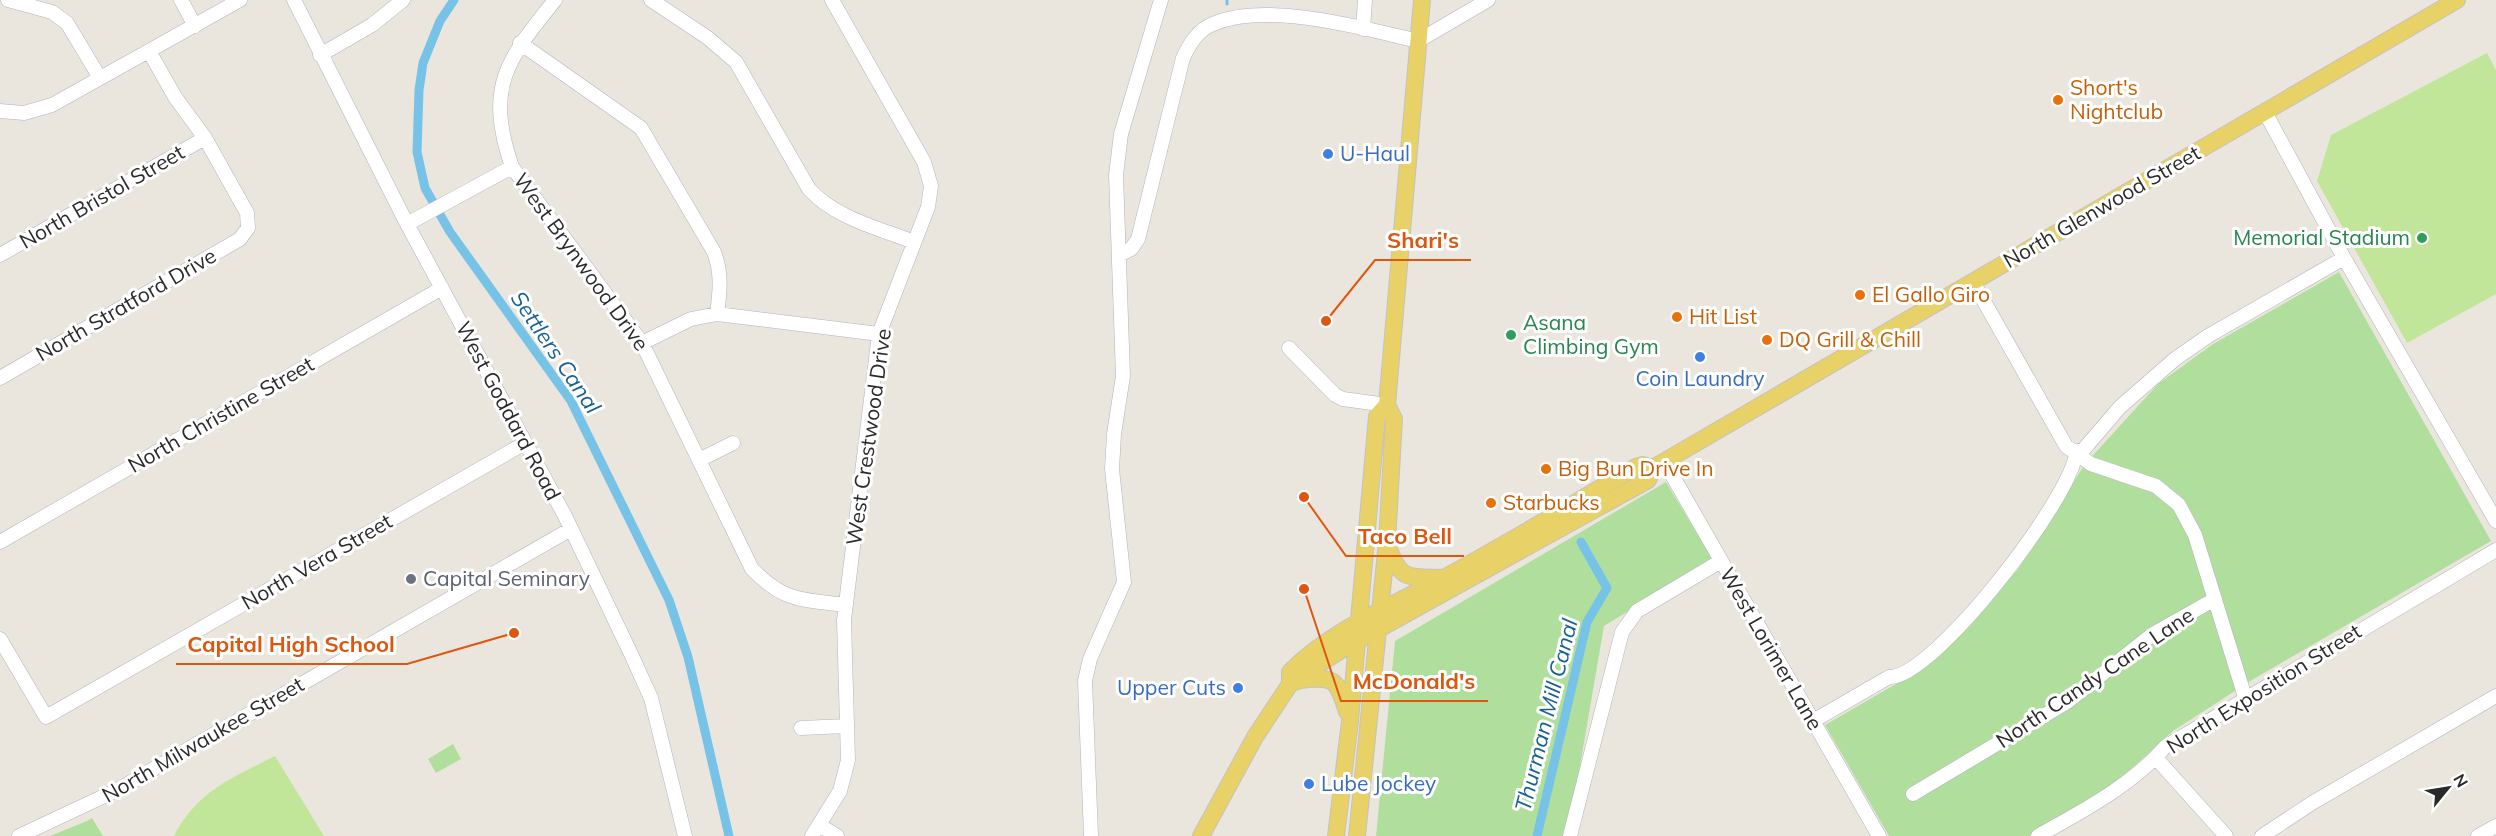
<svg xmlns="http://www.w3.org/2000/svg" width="2496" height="836" viewBox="0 0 2496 836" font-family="Mulish,sans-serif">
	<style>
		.green { fill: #b0df9d }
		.pitch { fill: #c1e599 }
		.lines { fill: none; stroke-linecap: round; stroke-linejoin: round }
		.stream { stroke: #76c3e7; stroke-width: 3 }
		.canal { stroke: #76c3e7; stroke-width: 9 }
		.minor-casing { stroke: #b1b3bd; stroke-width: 15 }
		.major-casing { stroke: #c3c3c3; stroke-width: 18 }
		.minor { stroke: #fff; stroke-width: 14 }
		.major { stroke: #e8d166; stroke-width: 16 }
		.food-dot { fill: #e8710a; stroke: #fff; stroke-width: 2 }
		.shop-dot { fill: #3f7fe0; stroke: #fff; stroke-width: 2 }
		.leisure-dot { fill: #2e9e5b; stroke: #fff; stroke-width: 2 }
		.worship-dot { fill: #6b7280; stroke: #fff; stroke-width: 2 }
		.labels { text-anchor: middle; stroke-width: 6; stroke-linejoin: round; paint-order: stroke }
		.food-label { font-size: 21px; fill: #c56008; stroke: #fff; text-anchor: start }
		.shop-label { font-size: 21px; fill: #366cbe; stroke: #fff; text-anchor: start }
		.street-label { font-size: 21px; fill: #2a2a2a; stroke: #fff }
		.leisure-label { font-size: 21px; fill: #27864d; stroke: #fff; text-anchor: end }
		.worship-label { font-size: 21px; fill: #5b616d; stroke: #fff; text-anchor: start }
		.water-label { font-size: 22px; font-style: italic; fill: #156193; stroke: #fff }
		.leader { fill: none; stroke: #de570e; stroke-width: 2 }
		.callout-dot { fill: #de570e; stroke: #fff; stroke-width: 2 }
		.callout-label { font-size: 22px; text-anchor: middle; font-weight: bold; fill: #de570e; stroke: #fff; stroke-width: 6; stroke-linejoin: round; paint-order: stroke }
	</style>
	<rect width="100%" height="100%" fill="#ebe6dd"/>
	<path class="green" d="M2339,272L2491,541L2252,680L2173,731L2072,822L2048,836H1889L1825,725L1913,674L1959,636L2018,569L2085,464L2158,384L2213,344Z
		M1666,482L1713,560L1604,626L1568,836H1376L1395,641Z
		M453,744L461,759L436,773L428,759Z
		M92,818L103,836H50L87,821Z"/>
	<path class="pitch" d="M2487,53L2496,70V294L2407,343L2317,181L2331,135Z
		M275,756L324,836H174C197,791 232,778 275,756Z"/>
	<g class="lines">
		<path class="stream" d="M1227,4V0"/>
		<path class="canal" d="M454,0L440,21L423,63L419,90L417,152L425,188L450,232L571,401L669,600L688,657L729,836
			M1537,836L1587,622L1607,588L1581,542"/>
		<defs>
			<path id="minor" d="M8,0L52,12L67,23L100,78
				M181,0L195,26
				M294,0L407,224L565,516L631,654L651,698L685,836
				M555,0C506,61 485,87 512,167L642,343L752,569C786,603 801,599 846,605
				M651,0L708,38L736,62L809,189C835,218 878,228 914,242
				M1363,29L1365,0
				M520,43L641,128L714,252C722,273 720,291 717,314
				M320,55L372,25L403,0
				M0,111L24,113L52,105L240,0
				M2265,112L2344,258L2496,521
				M407,224L512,167
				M1121,254L1131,249L1138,239L1183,58C1190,43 1198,30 1213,24C1267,1 1363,28 1418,41L1488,0
				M0,255L205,138
				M1973,282L2066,446L2091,464L2156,486L2179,505L2195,535L2245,697
				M642,343L691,319L717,314L879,334
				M1289,348L1335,395L1343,399L1387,405
				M0,378L240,239L248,228L247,213L205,138L175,97L149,51
				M699,460L733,443
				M1664,461L1879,836
				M0,542L442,288
				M0,639L46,717L525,443
				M1813,721L1889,677C1933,679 2074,495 2076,452L2084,449L2120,407L2175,359L2208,336L2344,258
				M801,728L847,726
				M2156,758L2226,836
				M1913,794L2067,702L2153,634L2215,599
				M819,825L837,836
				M19,836L117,790L571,529
				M812,836L840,791L848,760L844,620L879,334L928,207L931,186L924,162L832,0
				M1091,836L1085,681L1090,659L1124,582L1112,469L1114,434L1123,376L1116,175L1121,134L1161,0
				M1570,836L1622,632L1637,611L1721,561
				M2038,836C2082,811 2131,786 2165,747L2496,550
				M2262,836L2312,803L2496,696
				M2478,836L2496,826"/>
			<path id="major" d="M1388,546C1400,582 1409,577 1443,578
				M1300,680C1335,676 1337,679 1347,712
				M1290,684V672C1331,630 1390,607 1442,579C1507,544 1571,505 1636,467L1643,465L1653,468
				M1201,836L1255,737L1290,684L1300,680L1314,667L1346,647L1648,480L1653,468L2457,0
				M1336,836L1350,721L1377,416L1387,405
				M1357,836L1387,542L1394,419L1387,405L1422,0"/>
		</defs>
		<use href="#minor" class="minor-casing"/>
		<use href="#major" class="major-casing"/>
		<use href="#minor" class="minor"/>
		<use href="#major" class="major"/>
	</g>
	<g class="food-dot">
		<circle cx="2058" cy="100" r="6"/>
		<circle cx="1860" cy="295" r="6"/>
		<circle cx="1677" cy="317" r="6"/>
		<circle cx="1767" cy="340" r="6"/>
		<circle cx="1546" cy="469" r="6"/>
		<circle cx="1491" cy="503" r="6"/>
	</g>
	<g class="shop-dot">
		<circle cx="1328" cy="154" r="6"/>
		<circle cx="1700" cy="357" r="6"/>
		<circle cx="1238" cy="688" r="6"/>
		<circle cx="1309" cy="784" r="6"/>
	</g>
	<g class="leisure-dot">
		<circle cx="2422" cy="238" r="6"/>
		<circle cx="1511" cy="335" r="6"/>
	</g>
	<circle class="worship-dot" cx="411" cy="579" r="6"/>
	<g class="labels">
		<g class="food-label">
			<text x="2070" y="95">Short's<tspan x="2070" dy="24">Nightclub</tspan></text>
			<text x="1872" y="302">El Gallo Giro</text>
			<text x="1689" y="324">Hit List</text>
			<text x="1779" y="347">DQ Grill &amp; Chill</text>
			<text x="1558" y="476">Big Bun Drive In</text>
			<text x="1503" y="510">Starbucks</text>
		</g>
		<g class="shop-label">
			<text x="1340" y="161">U-Haul</text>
			<text x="1700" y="386" text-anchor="middle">Coin Laundry</text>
			<text x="1226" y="695" text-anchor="end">Upper Cuts</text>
			<text x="1321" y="791">Lube Jockey</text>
		</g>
		<g class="street-label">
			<text transform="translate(102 197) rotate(-30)" y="7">North Bristol Street</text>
			<text transform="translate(2102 207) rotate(-30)" y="7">North Glenwood Street</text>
			<text transform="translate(581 262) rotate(54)" y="7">West Brynwood Drive</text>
			<text transform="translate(126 305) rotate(-30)" y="7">North Stratford Drive</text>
			<text transform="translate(508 411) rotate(62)" y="7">West Goddard Road</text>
			<text transform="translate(221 415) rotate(-30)" y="7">North Christine Street</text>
			<text transform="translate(869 437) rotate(-82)" y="7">West Crestwood Drive</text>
			<text transform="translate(317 562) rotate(-30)" y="7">North Vera Street</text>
			<text transform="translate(1771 649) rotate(60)" y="7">West Lorimer Lane</text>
			<text transform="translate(2095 678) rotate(-34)" y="7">North Candy Cane Lane</text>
			<text transform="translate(2264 689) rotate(-32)" y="7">North Exposition Street</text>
			<text transform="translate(203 740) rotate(-30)" y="7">North Milwaukee Street</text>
		</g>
		<g class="leisure-label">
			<text x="2410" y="245">Memorial Stadium</text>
			<text x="1523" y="330" text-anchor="start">Asana<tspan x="1523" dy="24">Climbing Gym</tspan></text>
		</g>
		<g class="worship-label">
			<text x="423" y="586">Capital Seminary</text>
		</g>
		<g class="water-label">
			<text transform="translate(556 352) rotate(56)" y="8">Settlers Canal</text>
			<text transform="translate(1546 715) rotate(-76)" y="8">Thurman Mill Canal</text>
		</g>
	</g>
	<path class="leader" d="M1326 321L1375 260H1471M1304 497L1346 556H1464M514 633L407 664H176M1304 589L1341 701H1488"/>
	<g class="callout-dot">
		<circle cx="1326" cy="321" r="6"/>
		<circle cx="1304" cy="497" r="6"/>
		<circle cx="514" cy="633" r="6"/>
		<circle cx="1304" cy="589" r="6"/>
	</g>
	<g class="callout-label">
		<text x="1423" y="248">Shari's</text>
		<text x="1405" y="544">Taco Bell</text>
		<text x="291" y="652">Capital High School</text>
		<text x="1414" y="689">McDonald's</text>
	</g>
	<g transform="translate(2448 788) rotate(60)" stroke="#ffffff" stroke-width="4.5" paint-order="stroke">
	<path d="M0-4.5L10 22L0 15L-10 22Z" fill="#2a2a2a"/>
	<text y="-9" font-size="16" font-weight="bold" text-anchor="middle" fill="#2a2a2a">N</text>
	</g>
</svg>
